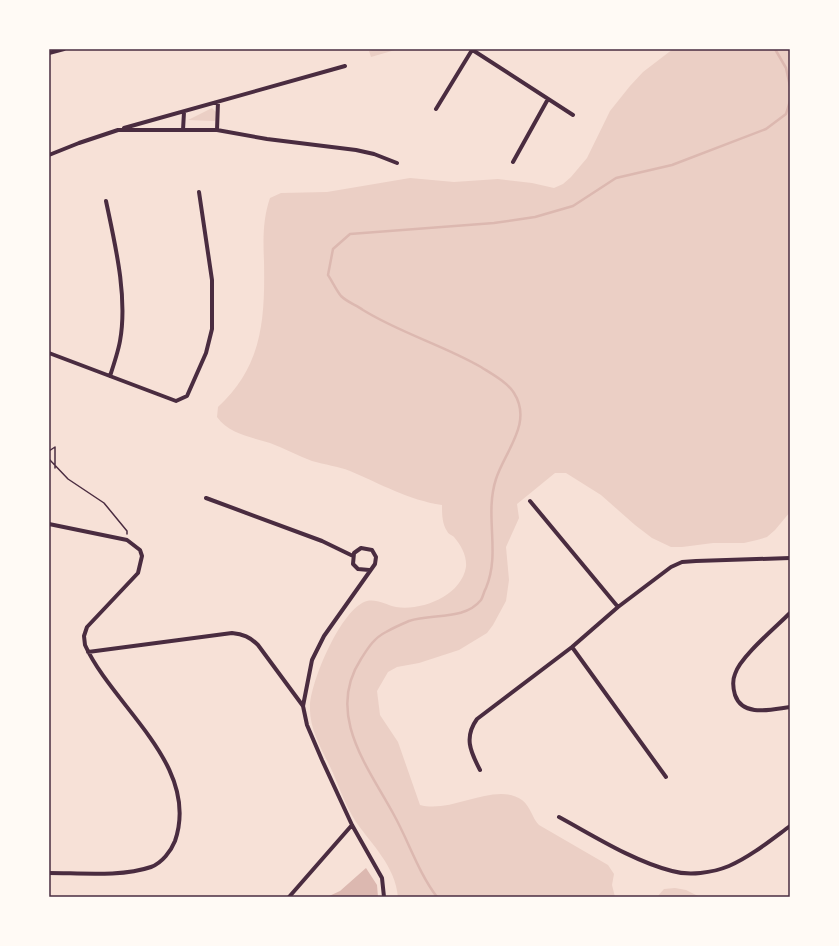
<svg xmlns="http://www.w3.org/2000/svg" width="839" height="946" viewBox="0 0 839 946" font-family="Ubuntu,sans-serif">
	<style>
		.green { fill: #ebcfc5 }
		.water { fill: #dcb8b0 }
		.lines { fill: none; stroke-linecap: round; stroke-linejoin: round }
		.stream { stroke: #dcb8b0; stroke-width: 2.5 }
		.path { stroke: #4a2c40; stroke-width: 1.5 }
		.minor { stroke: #4a2c40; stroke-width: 4 }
		.neatline { fill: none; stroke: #4a2c40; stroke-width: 1.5 }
	</style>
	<rect width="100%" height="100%" fill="#f7e1d7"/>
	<path class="green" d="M376,49H395V50L371,57L369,51Z
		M673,49H790V512L775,530L767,537L757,540L744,543H713L682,547H671L652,538L635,525L601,495L566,473H555L517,504L519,518L506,547L509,580L506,601L493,625L487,633L459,650L419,663L397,667L388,672L377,691L380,715L398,742L420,805C452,814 495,781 522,800C531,807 532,818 539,825L608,865L614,874L612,885L615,897H398C395,866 373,846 356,822C346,806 340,790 333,773C324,753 309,730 310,707C310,683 341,608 367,601C377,599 386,605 396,607C422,611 461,596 466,567C467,556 461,545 454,537C452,535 448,534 447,531C442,524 442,513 442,505C408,500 381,484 350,471C338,466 325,465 312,461C298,456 284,448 270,443C251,437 229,434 217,417L218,407C263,366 265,318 264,261C263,239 263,218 270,198L281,193L327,192L410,178L454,182L498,179L532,183L554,188L563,184L571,177L587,158L610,111L630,86L643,72Z
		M212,108L216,112V120L214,121L188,120Z
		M675,888L686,890L700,897H657L664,889Z"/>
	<path class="water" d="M366,868L377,885L378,897H327L340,891Z"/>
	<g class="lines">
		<path class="stream" d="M775,49L786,68L790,86
			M437,897C418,872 409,842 394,815C368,767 325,714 361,659C368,648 374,638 386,632C393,628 402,624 409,621C432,613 464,621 481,600C483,597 484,591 486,588C501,552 484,516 496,479C505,451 533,423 514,393C507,382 492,374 481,367C443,345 400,333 363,310C356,305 347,302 341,296C336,290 332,281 328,275L333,249L350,234L494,223L535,217L573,206L616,178L672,165L766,129L786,114L790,101"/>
		<path class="path" d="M49,451L55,447V468
			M49,459L68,479L104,503L127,531V534"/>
		<path class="minor" d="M471,49L573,115
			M49,53L64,49
			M436,109L472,50
			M124,128L345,66
			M183,130L184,112
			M217,130L218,102
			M49,155L79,143L118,130H217L267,139L356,150L374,154L397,163
			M513,162L548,99
			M106,201C115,244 128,297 120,341C118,352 114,364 110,376
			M49,353L176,401L187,396L206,353L212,329V280L199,192
			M206,498L322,541L353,556
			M530,501L618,607
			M49,524L127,540L140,550L142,556L138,573L87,627L84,636L85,645C113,707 201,765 175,841C171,851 162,863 151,867C122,877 80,873 49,873
			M369,570L358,569L353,564L354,553L361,548L372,550L376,557L375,564L324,636L312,660L303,706L307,725L322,760L352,825L382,878L384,897
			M790,613C776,627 740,657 735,674C732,681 733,688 735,695C743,718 773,709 790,707
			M572,647L666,777
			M88,652L232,633C243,634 250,637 258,645L303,706
			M480,770C470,751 464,737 477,719L572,647L618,607L671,567L682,562L696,561L790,558
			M559,817C594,836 633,861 672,871C689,876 712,873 729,866C750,857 771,840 790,826
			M289,897L352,825"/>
	</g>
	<rect width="839" height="946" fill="none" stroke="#fffaf5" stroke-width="100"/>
	<rect x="50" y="50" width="739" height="846" class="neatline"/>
</svg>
